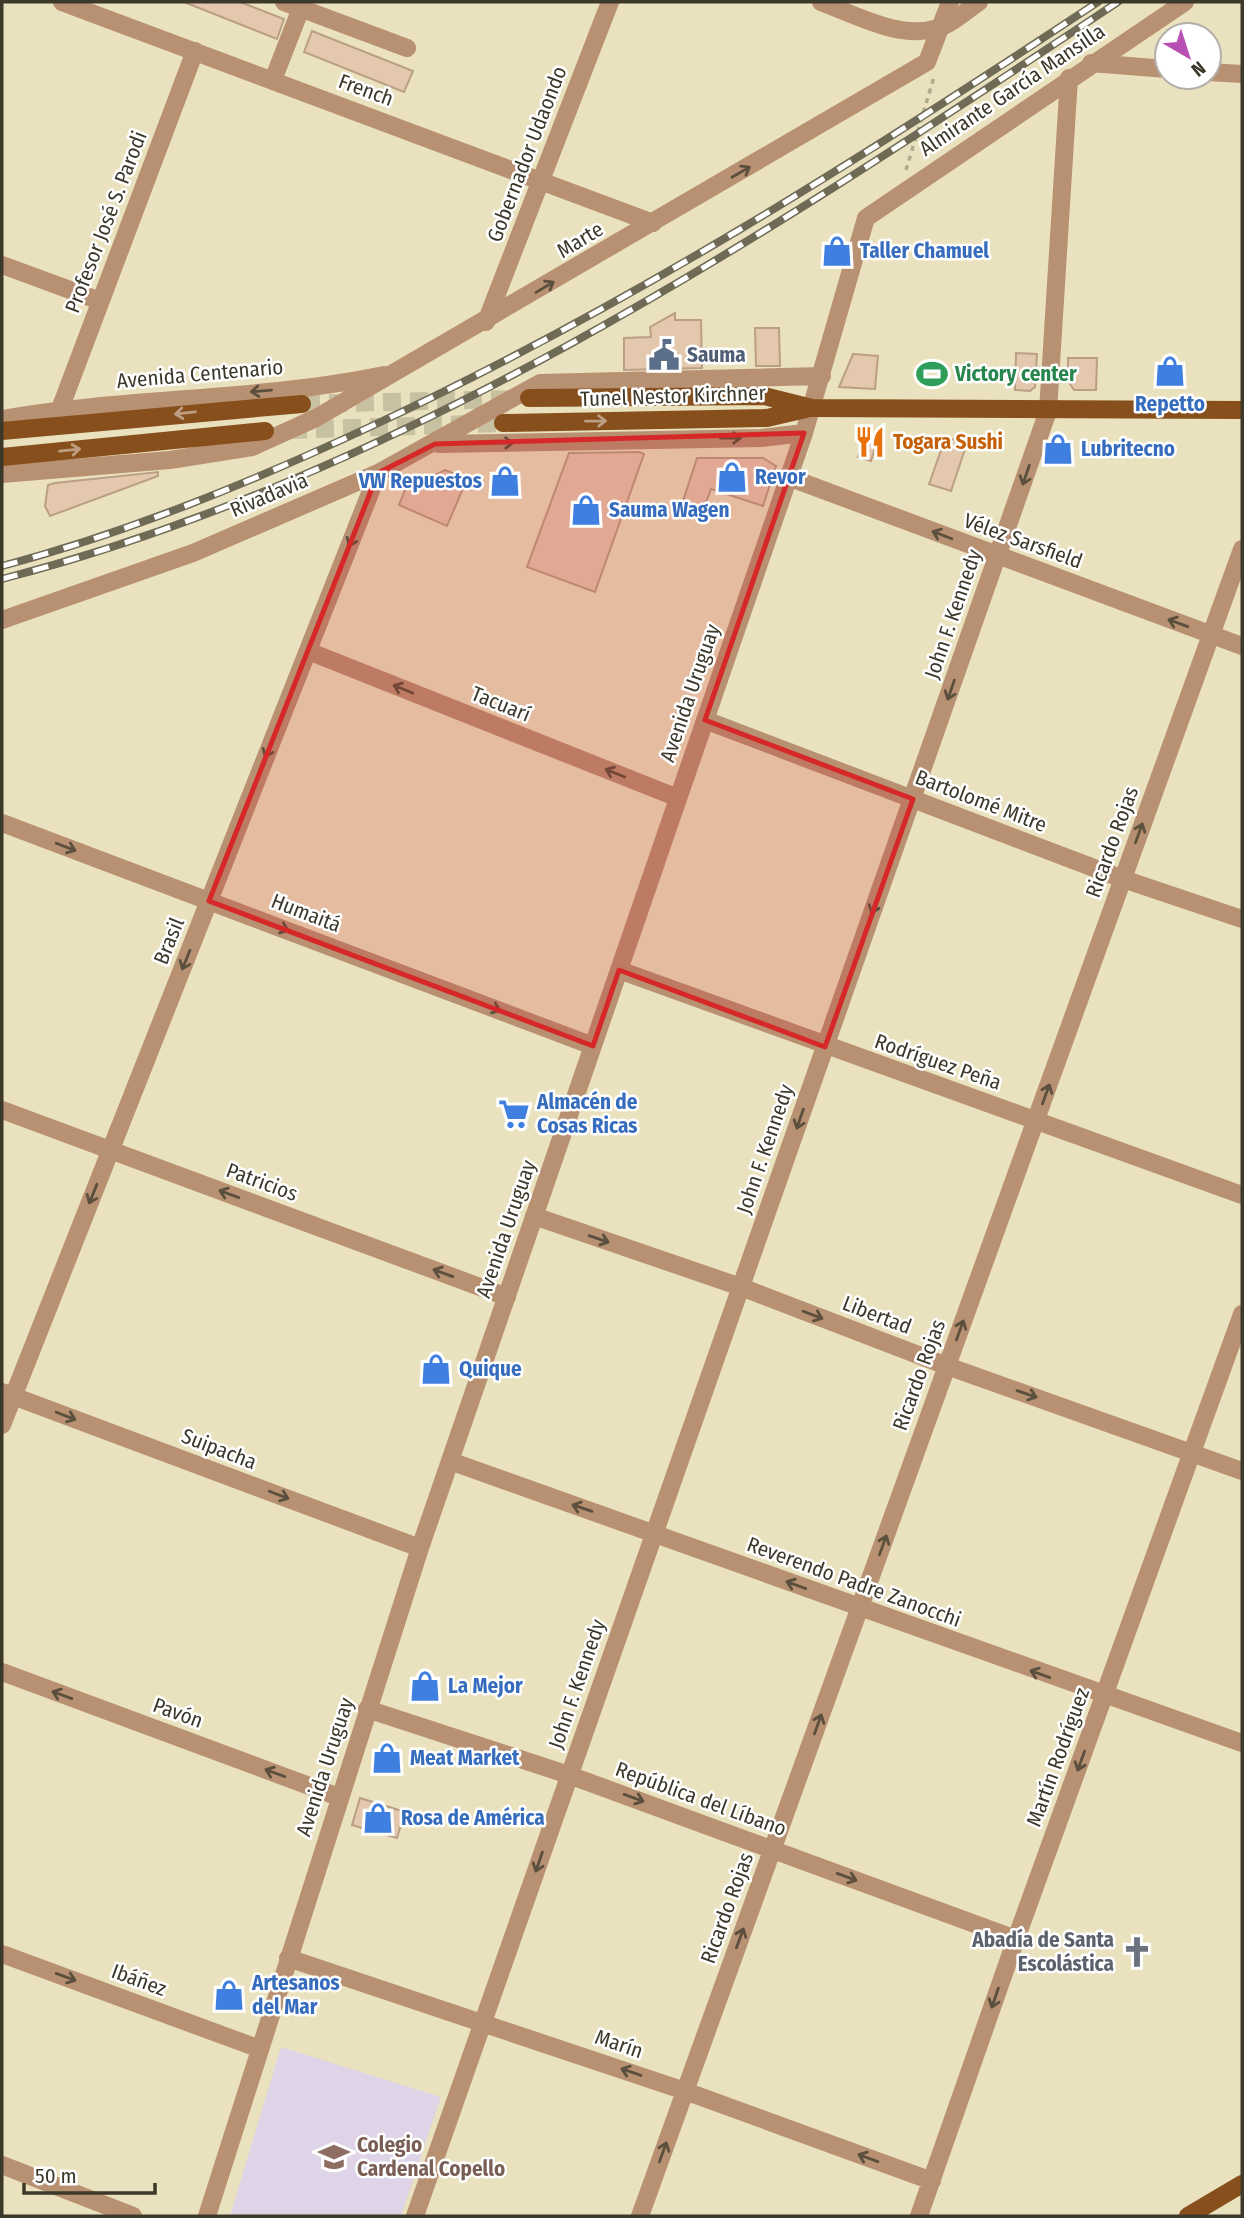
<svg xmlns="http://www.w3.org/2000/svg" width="1244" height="2218" viewBox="0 0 1244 2218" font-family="'Fira Sans Condensed',sans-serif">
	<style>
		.education { fill: #ded3e7 }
		.building { fill: #e4c8ae; stroke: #ba9f85; stroke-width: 2 }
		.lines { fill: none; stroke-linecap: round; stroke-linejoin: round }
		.major-tunnel { stroke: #c7c0a1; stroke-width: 18; stroke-dasharray: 18 9; stroke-linecap: butt }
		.path { stroke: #b0aa8e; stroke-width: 3.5; stroke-dasharray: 5 5; stroke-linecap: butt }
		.minor { stroke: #b89072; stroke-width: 18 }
		.major { stroke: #874f1c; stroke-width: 18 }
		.rail-casing { stroke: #6e6a56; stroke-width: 8 }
		.rail { stroke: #fff; stroke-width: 5; stroke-dasharray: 16; stroke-linecap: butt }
		.oneway { stroke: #5b4f3d }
		.oneway2 { stroke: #bd9e82 }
		.marked { fill: #d62828; fill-opacity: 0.2; stroke: #d62828; stroke-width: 5; stroke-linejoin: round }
		.labels { text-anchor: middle; stroke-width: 5; stroke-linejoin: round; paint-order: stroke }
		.street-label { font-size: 21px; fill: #3c392b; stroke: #fff }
		.shop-label { font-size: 21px; font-weight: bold; fill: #366cbe; stroke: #fff; text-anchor: start }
		.service-label { font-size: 21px; font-weight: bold; fill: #4e5e75; stroke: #fff; text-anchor: start }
		.leisure-label { font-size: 21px; font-weight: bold; fill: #27864d; stroke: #fff; text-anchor: start }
		.food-label { font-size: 21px; font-weight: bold; fill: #c56008; stroke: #fff; text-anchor: start }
		.worship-label { font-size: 21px; font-weight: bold; fill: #5b616d; stroke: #fff; text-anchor: end }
		.education-label { font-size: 21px; font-weight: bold; fill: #785e54; stroke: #fff; text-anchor: start }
	</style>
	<rect width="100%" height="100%" fill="#eae2bf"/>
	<path class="education" d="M281,2047L441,2097L401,2216H230Z"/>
	<path class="building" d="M184,2H240L284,19L277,39Z
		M312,31L413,71L404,92L304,52Z
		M675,313V320H701L702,368L624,370V338L651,337L650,327Z
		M755,328H779L780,366H756Z
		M1016,353L1037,354L1035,387L1030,391L1015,390Z
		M853,354L878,356L875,389L839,387Z
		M1068,358H1097L1096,390H1074L1068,381Z
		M865,436H879L871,461L858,457Z
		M945,439L968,440L951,491L929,484Z
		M639,452L644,454L595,592L527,567L569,453Z
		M697,458H763L776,466L763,506L711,489L704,508L683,501Z
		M445,470L467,479L447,526L399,505L405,490Z
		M158,472V476L50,516L45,506L48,485L55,483Z
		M360,1798L405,1812L397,1838L352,1825Z"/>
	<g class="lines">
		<path class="major-tunnel" d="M302,404L515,399
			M289,430L503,423"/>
		<path class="path" d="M906,170L934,77"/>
		<path class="minor" d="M62,2L653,223
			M284,2L407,48
			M821,2C856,15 900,40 938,28C952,24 967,10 979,2
			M1091,63L1167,69
			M1209,72L1242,74
			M273,80L301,8
			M2,265L100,301
			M486,322L610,2
			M60,409L195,51
			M2,419C128,397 259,401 384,375
			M439,444L761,438L804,433
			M2,474L170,460L252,447L316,418L927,62L950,2
			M788,477L1242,646
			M2,620L193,553L378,473L540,383L822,376
			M308,651L678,798
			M705,720L1123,879L1242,919
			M2,823L593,1046
			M619,970L1242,1195
			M2,1110L507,1297
			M534,1216L741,1287L947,1366L1242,1471
			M2,1392L420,1548
			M2,1425L378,473
			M450,1461L1242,1743
			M2,1672L339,1797
			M367,1709L569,1775L1016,1939
			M2,1954L260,2049
			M288,1958L685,2091L932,2181
			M2,2165L133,2216
			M207,2216L420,1548L804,433L866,218L1185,2
			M415,2216L1048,411L1069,78
			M640,2216L1242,549
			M919,2216L1016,1939L1242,1314"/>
		<path class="major" d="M529,398L764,396L812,408L1242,410
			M503,423L767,418L806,409
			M2,431L302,404
			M2,457L265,431
			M1188,2216L1242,2184"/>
		<defs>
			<path id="rail" d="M2,566C130,532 254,481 374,425C628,307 865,156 1098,2
				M2,579C411,473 770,232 1118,2"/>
		</defs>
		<use href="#rail" class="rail-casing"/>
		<use href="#rail" class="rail"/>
	</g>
	<defs><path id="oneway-shaft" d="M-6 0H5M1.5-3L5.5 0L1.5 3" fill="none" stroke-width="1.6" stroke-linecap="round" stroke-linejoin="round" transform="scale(1.75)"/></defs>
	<g class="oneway">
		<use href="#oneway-shaft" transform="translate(741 172) rotate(-30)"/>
		<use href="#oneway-shaft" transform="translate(545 287) rotate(-31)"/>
		<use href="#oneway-shaft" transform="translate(261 391) rotate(175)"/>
		<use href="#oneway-shaft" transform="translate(731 438) rotate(-1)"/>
		<use href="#oneway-shaft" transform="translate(503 443) rotate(-1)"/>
		<use href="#oneway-shaft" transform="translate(1026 475) rotate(109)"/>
		<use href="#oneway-shaft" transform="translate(942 535) rotate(-159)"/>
		<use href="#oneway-shaft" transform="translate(353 537) rotate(112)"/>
		<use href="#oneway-shaft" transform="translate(1178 623) rotate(-160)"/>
		<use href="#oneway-shaft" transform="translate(403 689) rotate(-158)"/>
		<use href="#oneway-shaft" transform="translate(951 690) rotate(109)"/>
		<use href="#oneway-shaft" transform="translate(269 748) rotate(112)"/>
		<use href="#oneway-shaft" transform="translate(615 773) rotate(-158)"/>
		<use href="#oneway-shaft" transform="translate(1139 833) rotate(-70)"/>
		<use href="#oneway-shaft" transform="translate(66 847) rotate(21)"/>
		<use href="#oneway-shaft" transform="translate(875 904) rotate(110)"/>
		<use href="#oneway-shaft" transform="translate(279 927) rotate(21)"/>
		<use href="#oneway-shaft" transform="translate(186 960) rotate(112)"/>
		<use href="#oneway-shaft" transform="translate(491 1007) rotate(21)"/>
		<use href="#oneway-shaft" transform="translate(1046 1094) rotate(-70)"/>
		<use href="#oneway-shaft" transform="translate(800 1119) rotate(109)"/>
		<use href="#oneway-shaft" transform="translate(93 1194) rotate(112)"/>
		<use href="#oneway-shaft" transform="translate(229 1194) rotate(-160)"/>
		<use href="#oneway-shaft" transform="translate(599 1239) rotate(19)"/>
		<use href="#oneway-shaft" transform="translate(443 1273) rotate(-160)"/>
		<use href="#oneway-shaft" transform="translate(813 1315) rotate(21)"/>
		<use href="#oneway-shaft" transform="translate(960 1330) rotate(-70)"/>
		<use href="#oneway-shaft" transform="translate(1027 1394) rotate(19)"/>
		<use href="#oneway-shaft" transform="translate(66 1416) rotate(21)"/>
		<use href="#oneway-shaft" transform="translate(279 1495) rotate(21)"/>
		<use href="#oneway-shaft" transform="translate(582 1508) rotate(-161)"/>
		<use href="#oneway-shaft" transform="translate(883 1545) rotate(-70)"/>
		<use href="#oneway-shaft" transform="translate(796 1585) rotate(-160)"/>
		<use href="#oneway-shaft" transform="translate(1040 1674) rotate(-160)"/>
		<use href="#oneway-shaft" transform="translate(62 1695) rotate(-160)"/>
		<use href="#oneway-shaft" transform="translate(818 1724) rotate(-70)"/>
		<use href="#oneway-shaft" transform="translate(1081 1761) rotate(110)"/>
		<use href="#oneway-shaft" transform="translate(275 1773) rotate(-160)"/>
		<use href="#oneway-shaft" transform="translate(634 1798) rotate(20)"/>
		<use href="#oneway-shaft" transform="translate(539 1862) rotate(109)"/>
		<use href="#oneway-shaft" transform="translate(847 1877) rotate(20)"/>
		<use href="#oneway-shaft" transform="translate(740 1938) rotate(-70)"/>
		<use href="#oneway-shaft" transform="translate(66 1977) rotate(20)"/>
		<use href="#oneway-shaft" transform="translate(995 1998) rotate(109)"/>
		<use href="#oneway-shaft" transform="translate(631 2072) rotate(-161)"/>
		<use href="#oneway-shaft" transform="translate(663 2152) rotate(-70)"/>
		<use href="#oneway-shaft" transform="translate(868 2158) rotate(-160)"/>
	</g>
	<g class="oneway2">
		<use href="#oneway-shaft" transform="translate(185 413) rotate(174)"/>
		<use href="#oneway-shaft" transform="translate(596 421) rotate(-1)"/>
		<use href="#oneway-shaft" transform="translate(70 450) rotate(-6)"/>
	</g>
	<path class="marked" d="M804,433L705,720L913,799L825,1047L619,970L593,1046L209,901L378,473L435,444Z"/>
	<defs>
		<symbol id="shop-bare" viewBox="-9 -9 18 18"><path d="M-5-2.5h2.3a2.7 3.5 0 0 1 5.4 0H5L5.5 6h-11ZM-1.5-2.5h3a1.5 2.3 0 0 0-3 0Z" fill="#3f7fe0" stroke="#fff" stroke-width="2.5" paint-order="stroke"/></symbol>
		<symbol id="civic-bare" viewBox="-9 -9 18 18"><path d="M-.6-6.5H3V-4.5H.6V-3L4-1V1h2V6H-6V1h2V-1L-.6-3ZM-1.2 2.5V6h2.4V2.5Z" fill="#5c6f8a" stroke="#fff" stroke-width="2.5" paint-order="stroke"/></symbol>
		<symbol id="stadium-bare" viewBox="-9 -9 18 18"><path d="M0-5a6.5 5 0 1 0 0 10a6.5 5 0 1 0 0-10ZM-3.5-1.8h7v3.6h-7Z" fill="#2e9e5b" stroke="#fff" stroke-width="2.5" paint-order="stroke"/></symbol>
		<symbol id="restaurant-bare" viewBox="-9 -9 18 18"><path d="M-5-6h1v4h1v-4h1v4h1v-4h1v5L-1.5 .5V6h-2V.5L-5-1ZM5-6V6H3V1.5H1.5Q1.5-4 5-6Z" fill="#e8710a" stroke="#fff" stroke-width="2.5" paint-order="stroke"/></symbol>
		<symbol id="supermarket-bare" viewBox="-9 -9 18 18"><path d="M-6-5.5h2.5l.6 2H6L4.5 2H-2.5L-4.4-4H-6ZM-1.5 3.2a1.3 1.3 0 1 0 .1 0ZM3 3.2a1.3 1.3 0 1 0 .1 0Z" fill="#3f7fe0" stroke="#fff" stroke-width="2.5" paint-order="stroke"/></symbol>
		<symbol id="church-bare" viewBox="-9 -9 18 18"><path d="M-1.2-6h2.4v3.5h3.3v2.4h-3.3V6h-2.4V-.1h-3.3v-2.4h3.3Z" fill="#6b7280" stroke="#fff" stroke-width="2.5" paint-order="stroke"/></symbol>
		<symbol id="school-bare" viewBox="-9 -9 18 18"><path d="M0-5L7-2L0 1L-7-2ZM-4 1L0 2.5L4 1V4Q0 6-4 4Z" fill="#8d6e63" stroke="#fff" stroke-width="2.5" paint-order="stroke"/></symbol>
	</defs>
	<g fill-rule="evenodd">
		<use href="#shop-bare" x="815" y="229" width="44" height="44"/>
		<use href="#civic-bare" x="642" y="333" width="44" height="44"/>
		<use href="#shop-bare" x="1148" y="349" width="44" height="44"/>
		<use href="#stadium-bare" x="910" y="352" width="44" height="44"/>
		<use href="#restaurant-bare" x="848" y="420" width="44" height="44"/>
		<use href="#shop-bare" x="1036" y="427" width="44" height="44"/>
		<use href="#shop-bare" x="710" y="455" width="44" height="44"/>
		<use href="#shop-bare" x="483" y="459" width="44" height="44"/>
		<use href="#shop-bare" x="564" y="488" width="44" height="44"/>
		<use href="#supermarket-bare" x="492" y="1092" width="44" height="44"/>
		<use href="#shop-bare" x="414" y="1347" width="44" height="44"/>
		<use href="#shop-bare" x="403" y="1664" width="44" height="44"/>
		<use href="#shop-bare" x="365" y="1736" width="44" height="44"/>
		<use href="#shop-bare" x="356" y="1796" width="44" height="44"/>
		<use href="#church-bare" x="1115" y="1930" width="44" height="44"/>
		<use href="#shop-bare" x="207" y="1973" width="44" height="44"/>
		<use href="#school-bare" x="312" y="2135" width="44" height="44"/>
	</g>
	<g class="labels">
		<g class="street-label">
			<text transform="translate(366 90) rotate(20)" y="7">French</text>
			<text transform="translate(1012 90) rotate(-34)" y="7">Almirante García Mansilla</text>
			<text transform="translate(527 154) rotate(-69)" y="7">Gobernador Udaondo</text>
			<text transform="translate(106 222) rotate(-69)" y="7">Profesor José S. Parodi</text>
			<text transform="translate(580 240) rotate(-31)" y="7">Marte</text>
			<text transform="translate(200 374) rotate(-5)" y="7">Avenida Centenario</text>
			<text transform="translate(673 396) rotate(-2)" y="7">Tunel Nestor Kirchner</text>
			<text transform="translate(269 495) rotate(-23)" y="7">Rivadavia</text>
			<text transform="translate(1023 541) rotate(20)" y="7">Vélez Sarsfield</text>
			<text transform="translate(953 614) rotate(-71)" y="7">John F. Kennedy</text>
			<text transform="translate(690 693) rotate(-71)" y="7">Avenida Uruguay</text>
			<text transform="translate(501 704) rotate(22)" y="7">Tacuarí</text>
			<text transform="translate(981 801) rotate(21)" y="7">Bartolomé Mitre</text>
			<text transform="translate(1112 842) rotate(-70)" y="7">Ricardo Rojas</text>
			<text transform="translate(306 913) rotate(21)" y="7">Humaitá</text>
			<text transform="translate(169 941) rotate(-68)" y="7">Brasil</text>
			<text transform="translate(938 1062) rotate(19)" y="7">Rodríguez Peña</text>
			<text transform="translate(765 1149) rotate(-71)" y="7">John F. Kennedy</text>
			<text transform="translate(262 1182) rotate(20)" y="7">Patricios</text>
			<text transform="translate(506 1229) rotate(-71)" y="7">Avenida Uruguay</text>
			<text transform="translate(877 1315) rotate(21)" y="7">Libertad</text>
			<text transform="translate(919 1375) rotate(-70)" y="7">Ricardo Rojas</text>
			<text transform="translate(219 1449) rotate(21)" y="7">Suipacha</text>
			<text transform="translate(854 1582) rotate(20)" y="7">Reverendo Padre Zanocchi</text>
			<text transform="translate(577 1684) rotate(-71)" y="7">John F. Kennedy</text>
			<text transform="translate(178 1713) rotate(20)" y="7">Pavón</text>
			<text transform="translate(1058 1757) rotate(-70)" y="7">Martín Rodríguez</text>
			<text transform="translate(325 1767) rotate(-72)" y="7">Avenida Uruguay</text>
			<text transform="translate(701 1799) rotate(20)" y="7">República del Líbano</text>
			<text transform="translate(727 1908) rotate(-70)" y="7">Ricardo Rojas</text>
			<text transform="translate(139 1980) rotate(20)" y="7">Ibáñez</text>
			<text transform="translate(619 2044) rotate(19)" y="7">Marín</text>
		</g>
		<g class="shop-label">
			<text x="860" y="258">Taller Chamuel</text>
			<text x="1170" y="411" text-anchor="middle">Repetto</text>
			<text x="1081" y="456">Lubritecno</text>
			<text x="755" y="484">Revor</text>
			<text x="482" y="488" text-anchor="end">VW Repuestos</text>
			<text x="609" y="517">Sauma Wagen</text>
			<text x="537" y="1109">Almacén de<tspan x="537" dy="24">Cosas Ricas</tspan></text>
			<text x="459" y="1376">Quique</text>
			<text x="448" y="1693">La Mejor</text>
			<text x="410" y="1765">Meat Market</text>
			<text x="401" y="1825">Rosa de América</text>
			<text x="252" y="1990">Artesanos<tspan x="252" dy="24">del Mar</tspan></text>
		</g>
		<g class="service-label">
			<text x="687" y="362">Sauma</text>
		</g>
		<g class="leisure-label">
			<text x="955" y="381">Victory center</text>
		</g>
		<g class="food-label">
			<text x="893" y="449">Togara Sushi</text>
		</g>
		<g class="worship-label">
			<text x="1114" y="1947">Abadía de Santa<tspan x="1114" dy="24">Escolástica</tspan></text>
		</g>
		<g class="education-label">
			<text x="357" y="2152">Colegio<tspan x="357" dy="24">Cardenal Copello</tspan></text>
		</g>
	</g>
	<rect width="1244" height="2218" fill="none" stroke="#3c392b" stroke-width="7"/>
	<g transform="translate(1188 56) rotate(141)"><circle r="33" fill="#ffffff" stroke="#b1b0aa" stroke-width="2"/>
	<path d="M0-5L12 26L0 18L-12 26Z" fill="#b84fb2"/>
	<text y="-10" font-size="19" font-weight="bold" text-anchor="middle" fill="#3c392b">N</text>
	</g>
	<path d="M24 2183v10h131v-10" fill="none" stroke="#3c392b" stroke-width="3.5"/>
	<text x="35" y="2183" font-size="21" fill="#3c392b" stroke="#ffffff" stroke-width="5" paint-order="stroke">50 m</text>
</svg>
